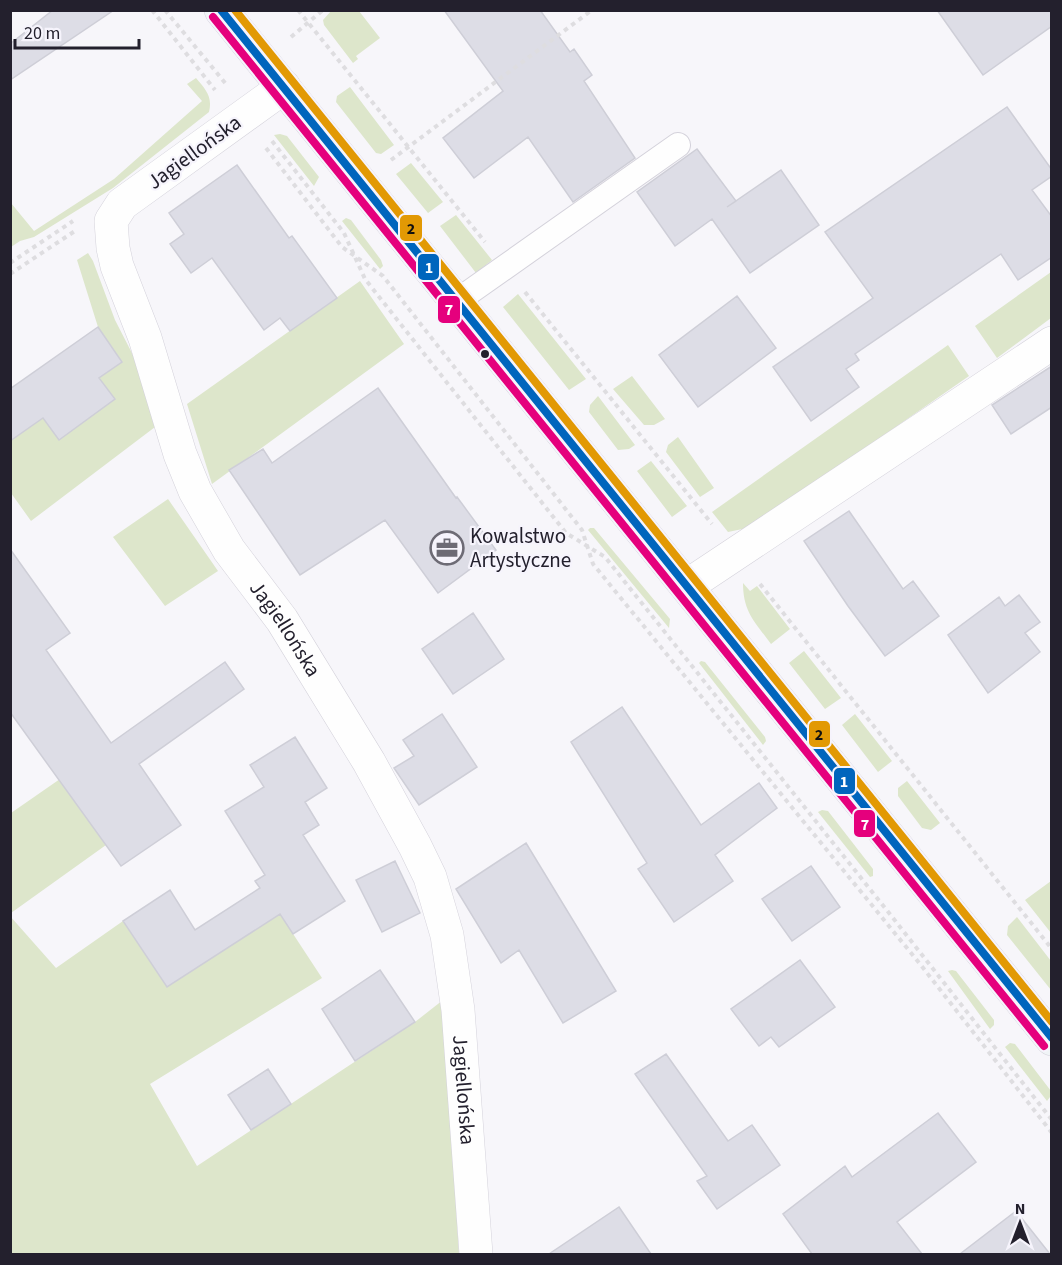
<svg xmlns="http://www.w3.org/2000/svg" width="1062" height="1265" viewBox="0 0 1062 1265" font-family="'Source Sans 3',sans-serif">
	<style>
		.green { fill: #dde6cb }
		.building { fill: #dddde6; stroke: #ceced7; stroke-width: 1.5 }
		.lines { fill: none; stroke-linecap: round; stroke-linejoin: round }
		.lane-casing { stroke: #d4d2db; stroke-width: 26 }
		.street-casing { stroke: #d4d2db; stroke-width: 34 }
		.secondary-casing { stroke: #d4d2db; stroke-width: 34 }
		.path { stroke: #dedde0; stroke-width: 4; stroke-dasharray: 4.5 4.5; stroke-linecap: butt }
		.lane { stroke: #fefefe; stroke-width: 24 }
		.street { stroke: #fefefe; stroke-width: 33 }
		.secondary { stroke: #f0f4f6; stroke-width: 33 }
		.bus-1-casing { stroke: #f6f4fc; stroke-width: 12 }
		.bus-2-casing { stroke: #f6f4fc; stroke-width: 12 }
		.bus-3-casing { stroke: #f6f4fc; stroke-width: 12 }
		.bus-1 { stroke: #0065bd; stroke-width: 8 }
		.bus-2 { stroke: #e5007d; stroke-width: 8 }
		.bus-3 { stroke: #e29904; stroke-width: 8 }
		.bus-dot { fill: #23202d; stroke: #f6f4fc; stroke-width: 2 }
		.labels { text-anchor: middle; stroke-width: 4.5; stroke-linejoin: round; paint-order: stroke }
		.street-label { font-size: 21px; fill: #23202d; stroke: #f6f4fc }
		.poi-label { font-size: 21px; fill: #23202d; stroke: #f6f4fc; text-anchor: start }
		.line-badge { stroke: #f6f4fc; stroke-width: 2 }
		.badge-label { font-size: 16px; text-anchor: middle; font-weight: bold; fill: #fff }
		.pale-badge-label { font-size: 16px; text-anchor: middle; font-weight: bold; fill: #111 }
	</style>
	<rect width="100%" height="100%" fill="#f7f6fa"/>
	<path class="green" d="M331,11H359L380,38L356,56L358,59L353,63L324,25L323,20Z
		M196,78C205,89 213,96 209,112L113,188L34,237L20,241L11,247V203L34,231L114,179L202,101L187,84Z
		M350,87L394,145L381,154L376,153L336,102L337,96Z
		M280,134L287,136L319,177L314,186L274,135Z
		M411,163L443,202L428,213L396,174Z
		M456,215L492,260L476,273L440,226Z
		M346,218L351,220L381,260L383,266L380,269L342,221Z
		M88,253L93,261L115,320L134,357L159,424L31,521L11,493L10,441L43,418L114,399L99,378L122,362L98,327L77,260Z
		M1051,272V318L997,358L975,326Z
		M360,281L404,344L212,484L187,404Z
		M518,294L586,379L569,390L503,307Z
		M948,345L969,376L752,527L728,532L712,512Z
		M632,376L665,419L654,425H644L613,389Z
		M598,396L635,445L629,449L618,450L589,412L590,405Z
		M678,437L714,488L700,497L666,452L668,445Z
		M651,461L687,506L672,517L637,471Z
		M168,499L218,571L165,606L113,537Z
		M590,528H594L670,619L669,628L588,530Z
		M743,583L750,591L757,586L790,629L771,644C755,622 743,612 743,583Z
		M804,651L841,698L825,709L789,663Z
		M701,661L705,662L765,737L766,741L763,745L699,663Z
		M855,714L892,761L878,772L842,725Z
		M60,779L106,845L11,913V813Z
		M907,781L940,823L931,830L922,828L898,796V788Z
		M822,810L828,811L873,869V876L870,877L818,812Z
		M1051,881V933L1025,900Z
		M280,914L322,978L150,1084L197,1166L415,1022L443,1000L459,1254H11L10,916L56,968L123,921L167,986Z
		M1017,917L1051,961V990L1007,935L1008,926Z
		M952,970L956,971L994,1020V1025L990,1029L948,971Z
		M1010,1043L1015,1044L1051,1091L1050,1097L1047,1101L1005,1047Z"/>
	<path class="building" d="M53,10H114L10,80V44Z
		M444,10H540L570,52L574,49L592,75L584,81L635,158L573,202L528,137L474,178L443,138L503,91Z
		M937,10H1052V26L983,75Z
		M1007,107L1052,170V176L1032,190L1052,217V257L1018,280L1001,254L855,354L859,360L846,369L859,387L811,421L773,367L873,298L825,232Z
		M697,149L736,201L727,207L781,170L819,225L750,273L712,219L675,246L637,192Z
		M237,165L289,238L292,236L337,298L290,331L280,318L264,330L212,258L191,273L170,244L184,234L169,213Z
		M737,296L776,348L698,407L659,355Z
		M98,327L122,362L99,378L115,399L59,440L43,418L10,441V389Z
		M1052,366V407L1011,434L992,405Z
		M378,388L456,498L457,497L496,550L438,593L385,520L300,575L229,470L263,449L272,463Z
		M849,511L903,589L913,581L939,616L885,656L848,606L804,541Z
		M10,549L70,633L46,650L111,743L225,662L244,689L139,764L181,825L121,866L10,712Z
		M1019,595L1040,622L1025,633L1040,652L988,693L948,635L999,597L1005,606Z
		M473,613L504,659L453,694L422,649Z
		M622,707L701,825L759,783L777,808L715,855L733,881L674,922L638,869L647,863L571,742Z
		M442,714L477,767L419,805L394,768L414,756L403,740Z
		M295,737L327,788L305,802L319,825L303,835L345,901L293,934L280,914L167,987L123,921L170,890L195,930L260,888L255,881L265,875L225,811L264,787L250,765Z
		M526,843L616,991L563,1023L519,950L501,963L456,889Z
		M395,861L420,913L382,932L356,880Z
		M811,866L840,907L792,941L762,899Z
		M800,960L835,1007L779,1047L771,1037L759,1046L731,1009Z
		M380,970L415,1022L355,1061L322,1009Z
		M666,1054L728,1141L752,1125L780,1165L717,1209L697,1181L707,1176L635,1074Z
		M268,1069L291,1104L251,1130L228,1095Z
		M938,1113L976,1162L897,1222L922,1254H812L783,1214L845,1166L852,1177Z
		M619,1207L651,1254H549Z
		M1016,1211L1050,1254H960Z"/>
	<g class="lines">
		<defs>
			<path id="lane" d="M457,301L678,145"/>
			<g id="street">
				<path id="s1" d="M284,87L122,204L111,221L113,248L117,266L145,338L180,454L195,491L229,550L282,620L369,762L415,846L430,877L447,935L458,1010L476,1254"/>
				<path d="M687,586L1052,343"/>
			</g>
			<path id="secondary" d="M221,10L1052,1039"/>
		</defs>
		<use href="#lane" class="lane-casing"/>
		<use href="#street" class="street-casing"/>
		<use href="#secondary" class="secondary-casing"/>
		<path class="path" d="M152,10L215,90
			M165,10L226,84
			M298,10L485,242
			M291,37L323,10
			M272,141L344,233L365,279L566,533L605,557L893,918L1052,1120
			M266,148L342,247L383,276L582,530L593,564L920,964L1052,1133
			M391,160L592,10
			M10,263L73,221
			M10,274L75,231
			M525,292L712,524
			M760,584L1052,949"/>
		<use href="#lane" class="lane"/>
		<use href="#street" class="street"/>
		<use href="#secondary" class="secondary"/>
		<defs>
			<path id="bus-1" d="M221,10L1052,1038"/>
			<path id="bus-2" d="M213,17L1044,1046"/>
			<path id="bus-3" d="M235,10L1052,1022"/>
		</defs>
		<use href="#bus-1" class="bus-1-casing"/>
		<use href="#bus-2" class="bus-2-casing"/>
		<use href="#bus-3" class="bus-3-casing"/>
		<use href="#bus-1" class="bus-1"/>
		<use href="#bus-2" class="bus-2"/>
		<use href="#bus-3" class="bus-3"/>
	</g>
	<defs>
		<symbol id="office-ring" viewBox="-11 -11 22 22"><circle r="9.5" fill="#f6f4fc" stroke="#6d6b75" stroke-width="1.5"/><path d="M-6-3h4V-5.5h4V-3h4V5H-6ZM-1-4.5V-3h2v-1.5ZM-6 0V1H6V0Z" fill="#6d6b75"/></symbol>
	</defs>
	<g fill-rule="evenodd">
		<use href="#office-ring" x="428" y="529" width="38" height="38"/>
	</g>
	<circle class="bus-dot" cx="485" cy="354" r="5"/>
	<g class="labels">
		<g class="street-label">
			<text transform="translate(194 152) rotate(-36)" y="7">Jagiellońska</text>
			<text dy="7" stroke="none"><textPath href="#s1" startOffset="669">Jagiellońska</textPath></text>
			<text dy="7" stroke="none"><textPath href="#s1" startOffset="1173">Jagiellońska</textPath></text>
		</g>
		<g class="poi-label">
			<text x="470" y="543">Kowalstwo<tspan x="470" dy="24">Artystyczne</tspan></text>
		</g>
	</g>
	<g class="line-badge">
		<rect x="399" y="214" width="24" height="28" rx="6" fill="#e29904"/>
		<rect x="417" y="253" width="23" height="28" rx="6" fill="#0065bd"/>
		<rect x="437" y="295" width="24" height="29" rx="6" fill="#e5007d"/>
		<rect x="808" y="720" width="23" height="28" rx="6" fill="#e29904"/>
		<rect x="833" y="767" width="23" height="28" rx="6" fill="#0065bd"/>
		<rect x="853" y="809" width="23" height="29" rx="6" fill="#e5007d"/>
	</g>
	<g class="badge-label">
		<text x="429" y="273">1</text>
		<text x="449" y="315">7</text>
		<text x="844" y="787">1</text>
		<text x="865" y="830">7</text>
	</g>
	<g class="pale-badge-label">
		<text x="411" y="234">2</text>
		<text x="819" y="740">2</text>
	</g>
	<rect width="1062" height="1265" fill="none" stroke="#23202d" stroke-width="24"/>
	<g transform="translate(1020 1223)" stroke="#f6f4fc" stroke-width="4.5" paint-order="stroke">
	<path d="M0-4.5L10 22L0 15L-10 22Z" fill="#23202d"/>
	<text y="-9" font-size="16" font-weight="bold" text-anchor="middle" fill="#23202d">N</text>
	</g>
	<path d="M15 39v9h124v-9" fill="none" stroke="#23202d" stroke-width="3"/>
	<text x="24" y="39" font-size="18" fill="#23202d" stroke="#f6f4fc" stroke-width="4.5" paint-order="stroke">20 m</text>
</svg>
